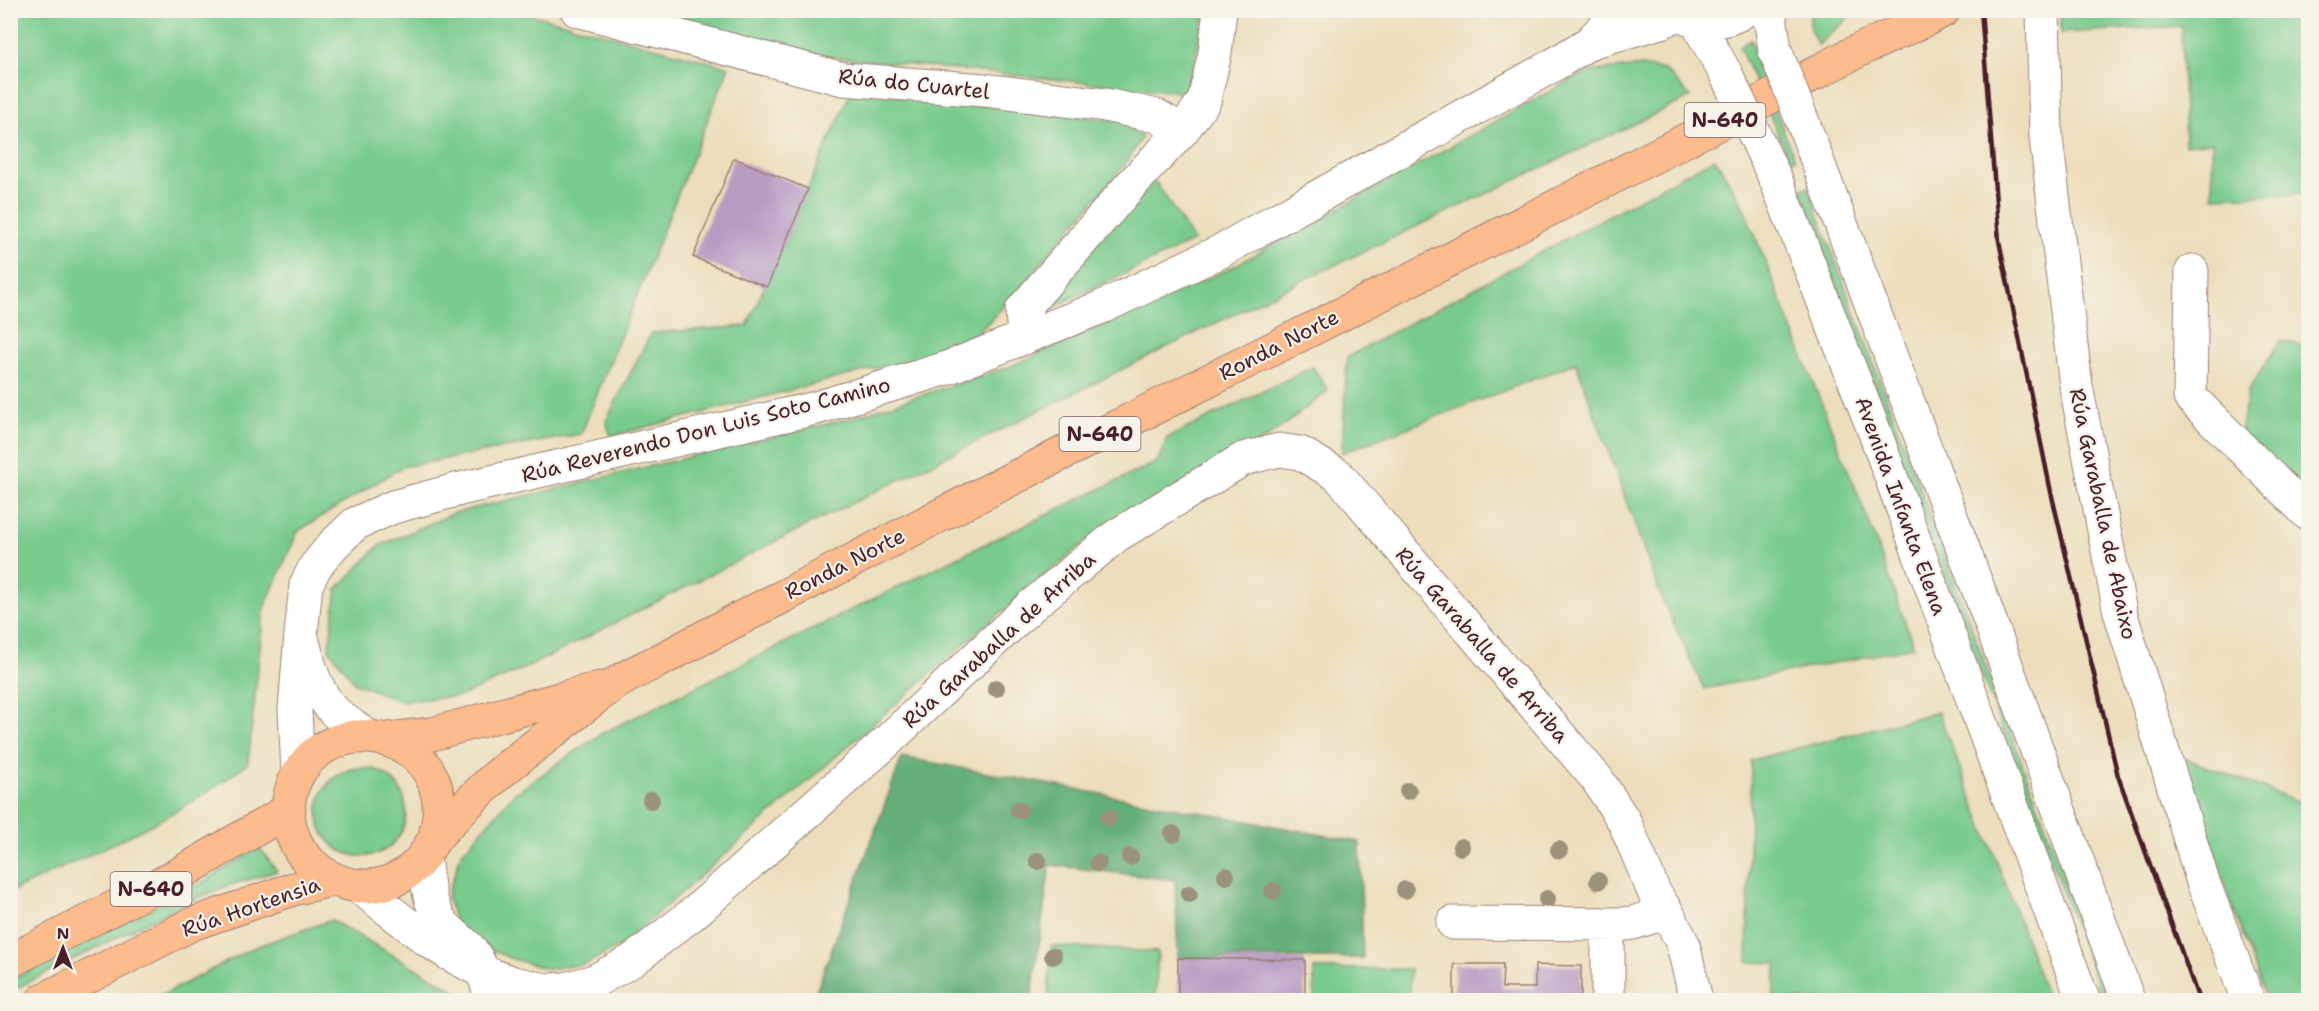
<svg xmlns="http://www.w3.org/2000/svg" width="2319" height="1011" viewBox="0 0 2319 1011" font-family="'Shantell Sans',sans-serif">
	<style>
		.green { fill: #78cb8d; stroke: #61755c; stroke-width: 1.5 }
		.forest { fill: #62af78; stroke: #566752; stroke-width: 1.5 }
		.building { fill: #b69bc3 }
		.lines { fill: none; stroke-linecap: round; stroke-linejoin: round }
		.minor-casing { stroke: #9b7e73; stroke-width: 35 }
		.highway-casing { stroke: #9b7e73; stroke-width: 35 }
		.minor { stroke: #fff; stroke-width: 33 }
		.highway { stroke: #fbbb8d; stroke-width: 33 }
		.rail { stroke: #4a1f2b; stroke-width: 4.5 }
		.minor-bridge-casing { stroke: #9b7e73; stroke-width: 35; stroke-linecap: butt }
		.minor-bridge { stroke: #fff; stroke-width: 33 }
		.tree { fill: #9b927c }
		.labels { text-anchor: middle; stroke-width: 4.5; stroke-linejoin: round; paint-order: stroke }
		.shield { fill: #f7f3e8; stroke: #7e5f64; stroke-width: 1.5 }
		.shield-label { font-size: 20px; font-weight: bold; fill: #4a1f2b }
		.street-label { font-size: 21px; fill: #4a1f2b; stroke: #f7f3e8 }
	</style>
	<rect width="100%" height="100%" fill="#f7f3e8"/>
	<filter id="ink" filterUnits="userSpaceOnUse"><feTurbulence type="fractalNoise" baseFrequency=".0167" numOctaves="2"/><feDisplacementMap in="SourceGraphic" scale="12" xChannelSelector="R" yChannelSelector="G"/><feConvolveMatrix kernelMatrix="1 2 1 2 8 2 1 2 1" color-interpolation-filters="sRGB"/></filter>
	<filter id="wash" filterUnits="userSpaceOnUse"><feTurbulence type="fractalNoise" baseFrequency=".008" numOctaves="4" result="noise"/><feDisplacementMap in="SourceGraphic" scale="24" xChannelSelector="R" yChannelSelector="G"/><feGaussianBlur stdDeviation="1.35" result="paint"/><feColorMatrix in="noise" values="0 0 0 0 0 0 0 0 0 0 0 0 0 0 0 0 0 1.4 0 .05"/><feComposite in="paint" operator="in"/></filter>
	<g filter="url(#wash)">
		<rect width="100%" height="100%" fill="#ecdebb"/>
		<path class="green" d="M11,11H507L537,16L729,67L581,434L402,467L298,531L264,608L248,763C178,819 91,853 11,892Z
			M654,11H1206L1187,93L824,56Z
			M1810,11V10L1856,11L1818,45L1810,29Z
			M2060,11H2305L2308,36V194L2213,197L2212,142L2185,145L2181,26L2061,33Z
			M1751,40L1763,80L1795,159L1790,161L1739,46Z
			M1642,66L1665,70L1691,97L1297,283L816,521L534,664L461,696L401,701L355,683L329,649L337,589L379,546L454,513L847,419L1009,367L1227,270L1576,77L1594,71Z
			M851,91L1120,121L1142,137L1127,162L1016,293L979,332L916,358L611,436L606,421L651,333L747,326Z
			M1715,158L1743,206L1868,520L1914,647L1704,689L1662,599L1576,363L1342,453L1347,357Z
			M1155,181L1194,241L1047,310L1044,299Z
			M1808,187L2110,1000H2103L1801,189Z
			M2280,341L2308,346V500L2240,432L2248,391Z
			M1313,367L1328,391L1267,438L1101,529L981,629L622,945L586,964L548,969L509,958L473,940L456,924L447,897L461,854L514,794L601,734L962,555L1157,462L1167,438Z
			M1938,712L2006,885L2048,1000H1773L1777,963L1747,962L1751,760Z
			M2176,755L2308,805V1000H2267Z
			M318 812a44 44 0 1 1 88 0a44 44 0 1 1-88 0Z
			M259,847L277,871L224,887L179,906L11,991V980L208,879Z
			M331,920L456,991L460,1000H153L255,947Z
			M1051,946L1158,952L1155,1000H1048Z
			M1314,969H1410V1000H1314Z"/>
		<path class="forest" d="M902,757L1360,842L1363,958H1178L1175,880L1050,865L1031,1000H813Z"/>
		<g id="blocks">
			<path class="building" d="M734,158L808,189L767,287L693,257Z
				M1178,958L1305,960V1000H1178Z
				M1454,964H1503L1502,988H1535V965L1581,966V1000H1454Z"/>
		</g>
	</g>
	<g filter="url(#ink)">
		<use href="#blocks" fill-opacity="0" stroke="#9b7e73" stroke-width="1.5"/>
		<g class="lines">
			<defs>
				<path id="minor" d="M577,10L843,79L984,90L1105,105L1157,116L1182,131
					M1677,10C1695,28 1727,23 1746,10
					M1769,10L1775,50
					M2043,10L2046,138L2076,386L2120,612L2203,882L2248,1000
					M1696,21L1726,74
					M1594,41L1661,22L1680,13
					M1802,120L1982,599L2128,1000
					M1759,144L1776,180L1875,433L2083,1000
					M2192,271L2190,397L2308,514
					M1024,338L1022,310L1129,187L1182,131L1204,101L1215,53L1220,10
					M301,634L306,585L315,567L333,545L355,524L393,507L460,489L816,408L947,368L1102,307L1219,252L1555,64L1589,43L1621,10
					M298,774L295,709L301,634C308,661 314,691 335,712C344,721 356,728 366,735
					M424,858C427,879 428,901 440,920C448,932 461,939 470,949C482,963 487,983 491,1000
					M358,886L426,939L449,954L483,972L513,983L546,990L566,989L595,981L633,960L695,912L880,748L1031,606L1116,536L1243,459L1279,450L1300,453L1338,475L1597,779L1624,821L1654,892L1667,912L1683,944L1696,1000
					M1453,923L1624,924L1633,923L1667,912
					M1608,1000V924"/>
				<path id="highway" d="M389,739L432,734L599,688
					M434,840C438,824 441,812 438,796C425,727 327,715 296,778C260,853 357,923 417,864C425,856 429,846 436,837C452,818 472,799 490,782C509,764 531,749 551,733C571,718 591,700 612,686C630,673 651,665 670,655C706,636 742,617 778,599C890,541 1001,483 1114,428C1342,314 1569,201 1795,84C1818,72 1841,59 1864,48C1891,35 1918,25 1944,10
					M10,961L172,878L289,810
					M43,1000L192,924L293,889L332,880"/>
			</defs>
			<use href="#minor" class="minor-casing"/>
			<use href="#highway" class="highway-casing"/>
			<use href="#minor" class="minor"/>
			<use href="#highway" class="highway"/>
			<path class="rail" d="M1981,10L1999,241L2051,492L2118,776L2199,1000"/>
			<defs>
				<path id="minor-bridge" d="M1775,50L1802,120
					M1726,74L1759,144"/>
			</defs>
			<use href="#minor-bridge" class="minor-bridge-casing"/>
			<use href="#minor-bridge" class="minor-bridge"/>
		</g>
		<g class="tree">
			<circle cx="996" cy="688" r="9"/>
			<circle cx="1408" cy="791" r="9"/>
			<circle cx="651" cy="800" r="9"/>
			<circle cx="1019" cy="810" r="9"/>
			<circle cx="1109" cy="818" r="9"/>
			<circle cx="1173" cy="834" r="9"/>
			<circle cx="1461" cy="847" r="9"/>
			<circle cx="1559" cy="850" r="9"/>
			<circle cx="1130" cy="857" r="9"/>
			<circle cx="1038" cy="861" r="9"/>
			<circle cx="1098" cy="863" r="9"/>
			<circle cx="1226" cy="876" r="9"/>
			<circle cx="1598" cy="881" r="9"/>
			<circle cx="1405" cy="890" r="9"/>
			<circle cx="1273" cy="891" r="9"/>
			<circle cx="1189" cy="894" r="9"/>
			<circle cx="1547" cy="899" r="9"/>
			<circle cx="1053" cy="956" r="9"/>
		</g>
	</g>
	<g class="labels">
		<g class="shield">
			<rect x="1684.5" y="103" width="81" height="34" rx="4.5"/>
			<rect x="1059.5" y="417" width="81" height="34" rx="4.5"/>
			<rect x="110.5" y="872" width="81" height="34" rx="4.5"/>
		</g>
		<g class="shield-label">
			<text x="1725" y="127">N-640</text>
			<text x="1100" y="441">N-640</text>
			<text x="151" y="896">N-640</text>
		</g>
		<g class="street-label">
			<text transform="translate(914 84) rotate(6)" y="7">Rúa do Cuartel</text>
			<text transform="translate(1279 345) rotate(-27)" y="7">Ronda Norte</text>
			<text transform="translate(706 430) rotate(-14)" y="7">Rúa Reverendo Don Luis Soto Camino</text>
			<text transform="translate(1901 506) rotate(70)" y="7">Avenida Infanta Elena</text>
			<text transform="translate(2103 514) rotate(78)" y="7">Rúa Garaballa de Abaixo</text>
			<text transform="translate(845 564) rotate(-27)" y="7">Ronda Norte</text>
			<text transform="translate(999 640) rotate(-42)" y="7">Rúa Garaballa de Arriba</text>
			<text transform="translate(1482 645) rotate(49)" y="7">Rúa Garaballa de Arriba</text>
			<text transform="translate(251 907) rotate(-19)" y="7">Rúa Hortensia</text>
		</g>
	</g>
	<rect width="2319" height="1011" fill="none" stroke="#f7f3e8" stroke-width="36"/>
	<g transform="translate(63 948)" stroke="#f7f3e8" stroke-width="4.5" paint-order="stroke">
	<path d="M0-4.5L10 22L0 15L-10 22Z" fill="#4a1f2b"/>
	<text y="-9" font-size="16" font-weight="bold" text-anchor="middle" fill="#4a1f2b">N</text>
	</g>
</svg>
